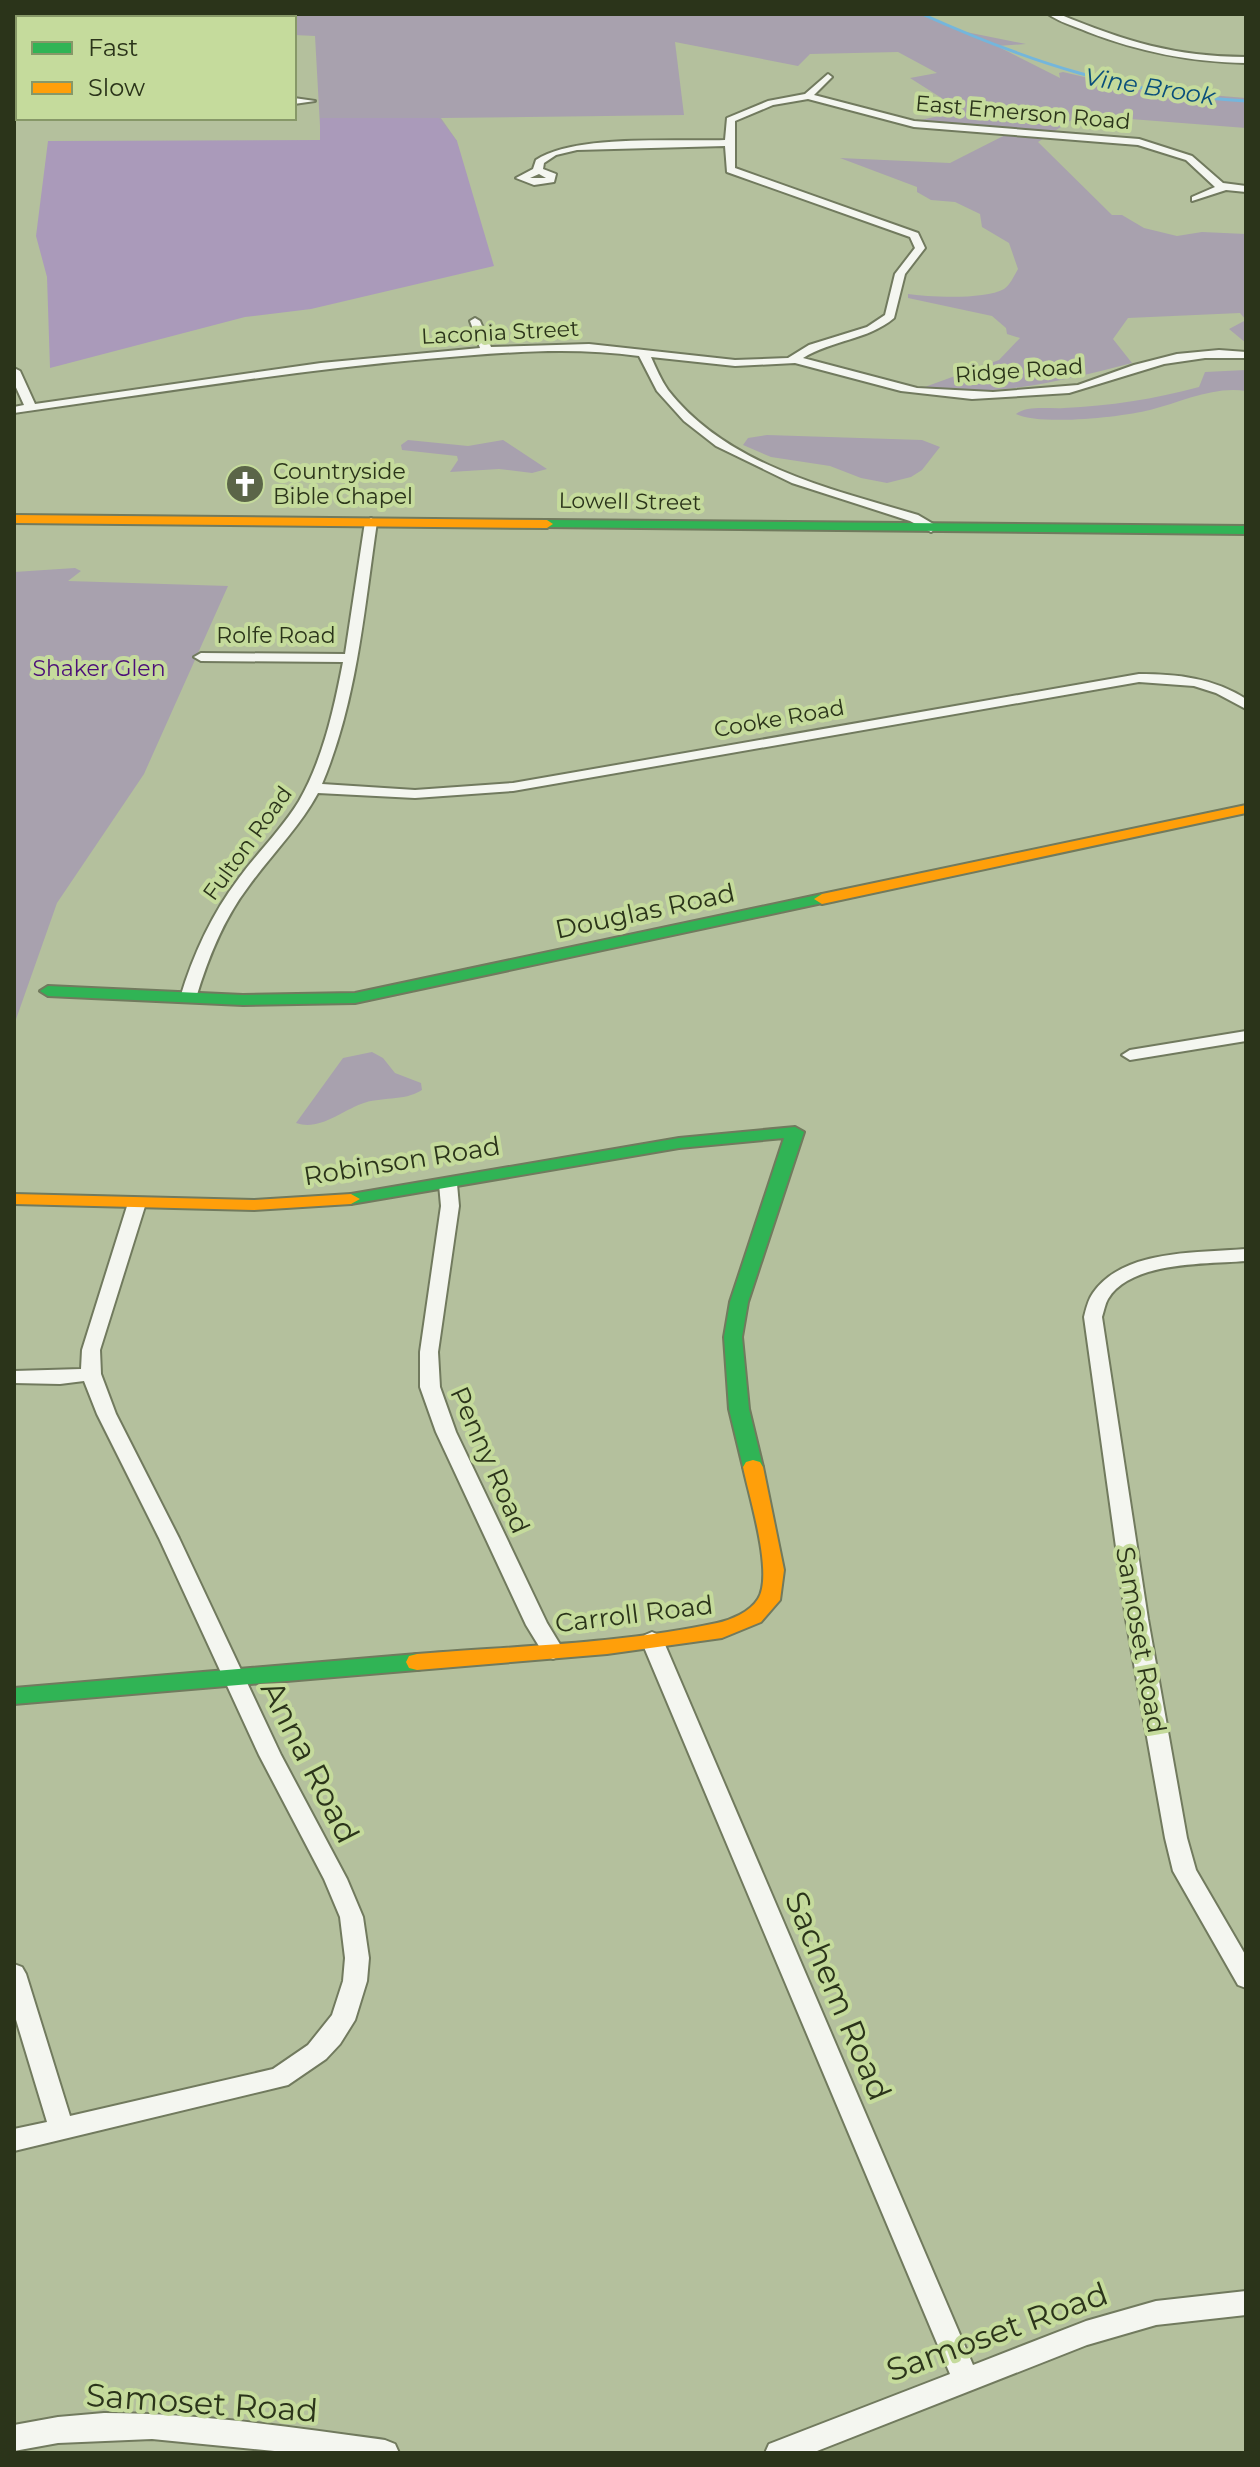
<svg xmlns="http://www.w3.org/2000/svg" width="1260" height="2467" viewBox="0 0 1260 2467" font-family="Montserrat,sans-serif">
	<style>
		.green { fill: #a8a1ae }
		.forest { fill: #aa9aba }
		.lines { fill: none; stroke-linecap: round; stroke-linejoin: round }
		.stream { stroke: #74b6dc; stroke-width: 3 }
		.street-casing { stroke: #717a5e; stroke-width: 4 }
		.fast-casing { stroke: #717a5e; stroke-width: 4 }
		.slow-casing { stroke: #717a5e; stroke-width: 4 }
		.street { fill: #f4f6f0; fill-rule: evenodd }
		.fast { fill: #30b455; fill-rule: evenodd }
		.slow { fill: #ff9f0a; fill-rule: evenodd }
		.labels { text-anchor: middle; stroke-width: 8; stroke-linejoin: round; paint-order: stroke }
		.far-street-label { font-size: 22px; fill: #2b341a; stroke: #c5db9c }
		.far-poi-label { font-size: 22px; fill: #2b341a; stroke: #c5db9c; text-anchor: start }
		.far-park-label { font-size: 22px; fill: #4c0f79; stroke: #c5db9c }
		.far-water-label { font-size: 24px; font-style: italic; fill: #084e7b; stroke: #c5db9c }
		.street-label { font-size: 26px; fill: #2b341a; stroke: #c5db9c }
		.near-street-label { font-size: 32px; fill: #2b341a; stroke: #c5db9c }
	</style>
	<rect width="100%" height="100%" fill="#b4c09d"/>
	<path class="green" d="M25,14H920L961,31L1026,44L997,46L1060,78L1059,73L1063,72L1136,89L1246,98V128L1079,115L1038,142L1112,215H1122L1144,228L1177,236L1202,232L1246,234V343L1229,329L1246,320L1240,313L1128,318L1113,339L1132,363C1062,381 995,398 922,388L999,360L1020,338L1007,334L1006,328L992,316L908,298V294C929,297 985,300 1004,289C1010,285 1014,276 1018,269L1009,243L982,227L980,214L955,202L931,200L917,192V187L840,158L950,163L1017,129L916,121L962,111L910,78L937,73L898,52L810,54L798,66L675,42L684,115L441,118L457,141L321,144L315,36L294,35V18H21Z
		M1246,370V391C1213,386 1182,402 1150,410C1122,417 1041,426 1016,414C1027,405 1049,409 1064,408C1109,406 1155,399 1199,387L1205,372Z
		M767,435L922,440L940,447L922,470L911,477L887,483L861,478L830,466L771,457L743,445L748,438Z
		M408,440L468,446L503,440L547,469L532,473L499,469L450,472L458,460L457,456L402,450L401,445Z
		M75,568L81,571L68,581L228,586L144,774L57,903L14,1025V572Z
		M372,1052L383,1058L395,1073L421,1083L422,1090C403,1102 381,1096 361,1104C340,1112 319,1131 296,1123L343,1058Z"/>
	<path class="forest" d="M320,118H439L457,141L494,266L311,309L245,317L50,368L47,277L36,236L48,141L320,140Z"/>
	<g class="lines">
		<path class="stream" d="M922,14C1031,63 1126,94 1246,101"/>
		<defs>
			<path id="street" d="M1048,14H1059C1124,41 1176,57 1246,57V63C1190,62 1140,52 1088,32C1074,26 1059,22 1048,14Z
				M828,74L832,77L814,95L914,121L1139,139L1192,156L1223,183L1246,186V192L1226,190L1192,201V197L1215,187L1186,160L1138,145L914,127L808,99L773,105L735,121V168L918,233L925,248L905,274L894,318C868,340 832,340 803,358L917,388L993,392L1078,385L1134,365L1177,354L1219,350L1246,352V358H1205L1164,364L1069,393L972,399L901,391L795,363L735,366L651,357C656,368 661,380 668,390C727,466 831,489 918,515L935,525L937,528L931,532L910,521L792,483L716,446L684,421L657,391L639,356C568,346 497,353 426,359C288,371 151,394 14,413V407L24,405L14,383V368L20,371L35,404L321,363L480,348L470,321L475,318L480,321L491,347L589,344L735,360L788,358L809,345L867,327L885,315L895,274L915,248L910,237L727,172L725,146L577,150L556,155L544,163L543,169L556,174L554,182L534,185L516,178L533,169L536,160C575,134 675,142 725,140L727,118L768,101L805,94ZM539,174L546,178H530Z
				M14,98H18V104H14Z
				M294,98L315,101L294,104Z
				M371,518L377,522C364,611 357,701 322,784L415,790L513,783L1139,674C1177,674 1214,678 1246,699V709L1216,693L1194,686L1139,682L513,791L415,798L318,793C299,828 271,855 248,887C223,920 208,958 196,998L194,1001H182L180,998C193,955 211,915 239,878C258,852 282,829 299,801C323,759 334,709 343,662L201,661L194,657L201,653L345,654L365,522Z
				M1246,1031V1041L1130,1060L1122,1055L1130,1050Z
				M448,1179L457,1184L459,1206L438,1352L440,1387L456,1432L547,1623L564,1651L561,1656L553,1659L545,1656L526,1625L436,1432L420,1387V1352L441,1206L439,1184Z
				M137,1198L146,1203L100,1350L101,1374L116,1414L179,1538L281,1755L347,1879L363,1917L369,1958L367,1981L355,2020L340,2044L326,2059L288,2085L14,2151V2129L47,2122L14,2013V1964L22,1967L26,1974L70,2116L273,2069L308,2045L332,2015L343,1981L345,1958L340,1917L324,1879L259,1755L159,1538L97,1414L84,1381L60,1384L14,1383V1371L81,1369L82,1350L128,1203Z
				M1246,1249V1261C1209,1264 1130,1261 1108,1299C1105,1304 1104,1311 1102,1317L1148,1619L1187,1838L1196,1870L1246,1956V1988L1238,1985L1173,1871L1165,1838L1126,1619L1084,1317C1086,1309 1088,1300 1093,1293C1123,1249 1198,1253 1246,1249Z
				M652,1632L659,1635L663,1640L973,2365L1086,2321L1156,2301L1246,2291V2315L1156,2325L1087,2345L812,2453H765L769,2444L950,2374L641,1640L645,1635Z
				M104,2413C199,2413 291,2427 385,2440L395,2444L399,2453H295L152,2439L58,2443L14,2451V2425L58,2417Z"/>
			<path id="fast" d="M547,520L1246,526V534L543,527V521Z
				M822,894L827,896L830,899L827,902L355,1003L243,1005L48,996L40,991L48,986L243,995L355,993Z
				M795,1127L804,1132L748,1302L742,1337L749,1409L763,1467L760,1472H746L743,1467L729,1409L724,1337L730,1302L784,1138L679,1148L351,1204L342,1199L351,1194L679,1138Z
				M417,1654L425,1656L428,1662L425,1668L417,1670L14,1704V1688Z"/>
			<path id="slow" d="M14,515L547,520L553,524L547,528L14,523Z
				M1246,805V813L822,904L814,899L822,894Z
				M14,1194L254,1200L351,1194L360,1199L351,1204L254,1210L14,1204Z
				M753,1460L760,1462L763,1467L784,1570L780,1600L761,1622L722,1638L607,1654L417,1670L409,1668L406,1662L409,1656L417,1654C515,1646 620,1644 717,1623C731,1620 750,1612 758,1599C774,1575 749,1496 743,1467L746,1462Z"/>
		</defs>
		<use href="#street" class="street-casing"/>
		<use href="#fast" class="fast-casing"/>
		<use href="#slow" class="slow-casing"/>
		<use href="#street" class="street"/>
		<use href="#fast" class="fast"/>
		<use href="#slow" class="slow"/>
	</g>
	<defs>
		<symbol id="church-disc" viewBox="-11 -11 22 22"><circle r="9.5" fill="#5b6548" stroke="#c5db9c"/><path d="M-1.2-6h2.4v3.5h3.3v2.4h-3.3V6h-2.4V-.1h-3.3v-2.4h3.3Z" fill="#fff"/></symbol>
	</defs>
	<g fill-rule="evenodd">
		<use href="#church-disc" x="223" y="462" width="44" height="44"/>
	</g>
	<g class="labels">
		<g class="far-street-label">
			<text transform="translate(1023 112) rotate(5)" y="8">East Emerson Road</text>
			<text transform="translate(500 332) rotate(-3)" y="8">Laconia Street</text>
			<text transform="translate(1019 370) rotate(-4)" y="8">Ridge Road</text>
			<text transform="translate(630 501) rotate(1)" y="8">Lowell Street</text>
			<text x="276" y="643">Rolfe Road</text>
			<text transform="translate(779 718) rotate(-10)" y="8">Cooke Road</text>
			<text transform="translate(247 843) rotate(-54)" y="8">Fulton Road</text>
		</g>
		<g class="far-poi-label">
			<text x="273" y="479">Countryside<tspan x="273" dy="25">Bible Chapel</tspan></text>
		</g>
		<g class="far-park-label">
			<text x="99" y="676">Shaker Glen</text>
		</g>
		<g class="far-water-label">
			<text transform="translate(1150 87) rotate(9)" y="8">Vine Brook</text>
		</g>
		<g class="street-label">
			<text transform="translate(645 911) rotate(-12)" y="9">Douglas Road</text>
			<text transform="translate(402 1161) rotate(-9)" y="9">Robinson Road</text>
			<text transform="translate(490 1460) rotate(66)" y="9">Penny Road</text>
			<text transform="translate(634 1614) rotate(-7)" y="9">Carroll Road</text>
			<text transform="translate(1141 1640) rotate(80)" y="9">Samoset Road</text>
		</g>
		<g class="near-street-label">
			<text transform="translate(310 1762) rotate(63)" y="11">Anna Road</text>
			<text transform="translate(838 1996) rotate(67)" y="11">Sachem Road</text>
			<text transform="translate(997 2332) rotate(-20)" y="11">Samoset Road</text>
			<text transform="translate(202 2403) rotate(4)" y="11">Samoset Road</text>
		</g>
	</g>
	<rect width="1260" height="2467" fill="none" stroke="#2b341a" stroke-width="32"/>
	<rect x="16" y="16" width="280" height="104" fill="#c5db9c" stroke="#879868" stroke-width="2"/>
	<rect x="32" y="42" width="40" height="12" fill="#30b455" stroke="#879868" stroke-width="2"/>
	<text x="88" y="56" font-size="24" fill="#2b341a">Fast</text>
	<rect x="32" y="82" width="40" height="12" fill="#ff9f0a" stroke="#879868" stroke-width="2"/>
	<text x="88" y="96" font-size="24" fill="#2b341a">Slow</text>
</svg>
